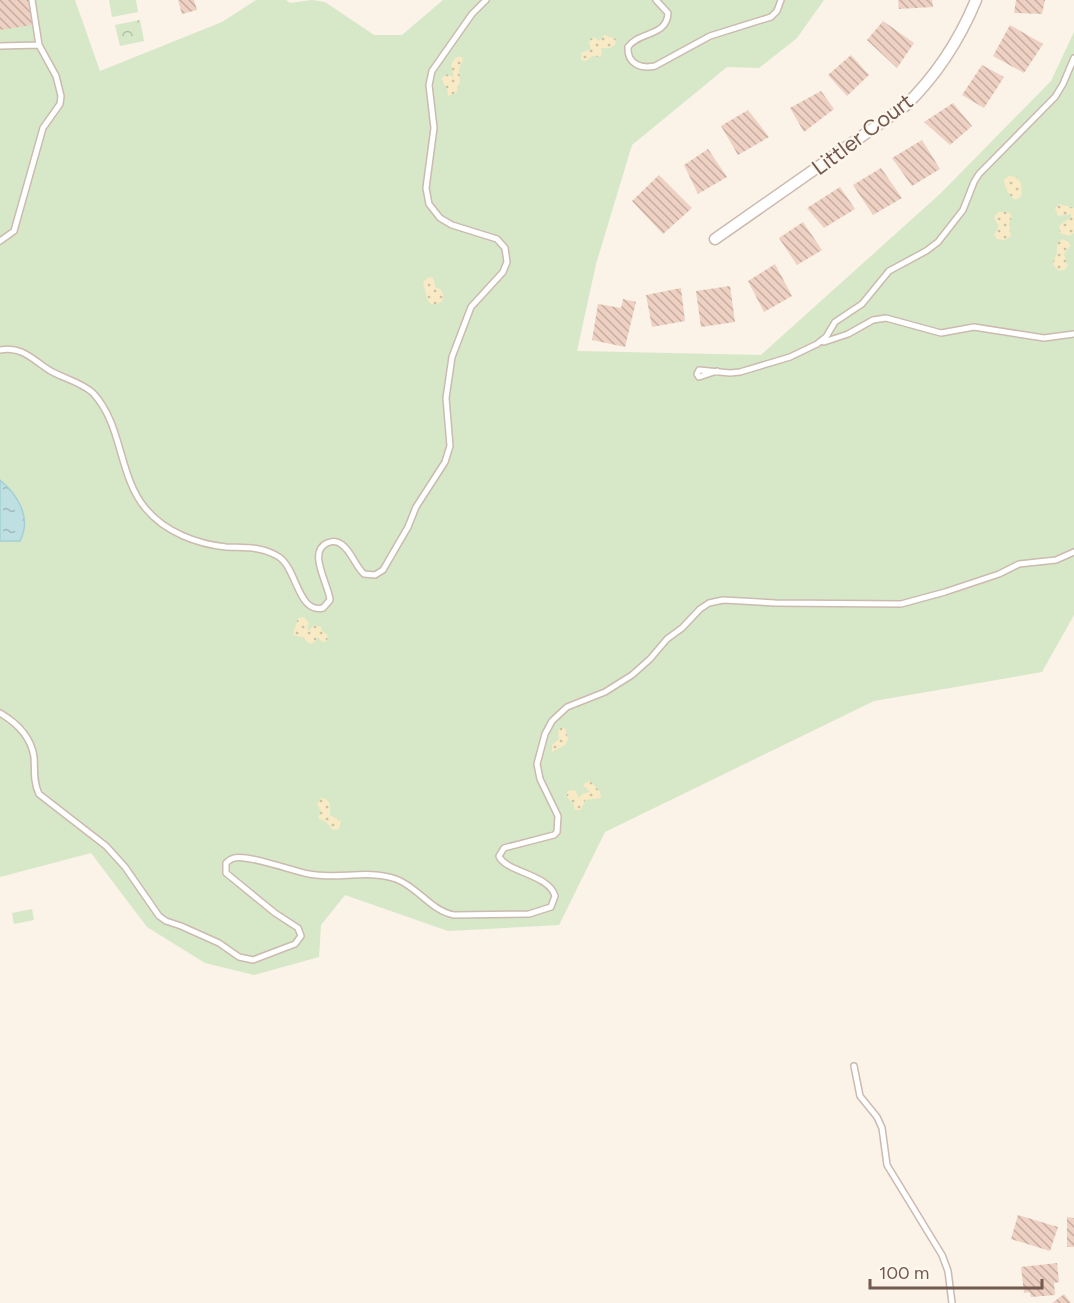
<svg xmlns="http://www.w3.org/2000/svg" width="1074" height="1303" viewBox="0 0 1074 1303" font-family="Figtree,sans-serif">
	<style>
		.grass { fill: #d6e8c7 }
		.forest { fill: url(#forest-crowns) }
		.sand { fill: url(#sand-dots) }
		.water { fill: url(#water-ripples); stroke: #a5cfd4; stroke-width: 1.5 }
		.building { fill: url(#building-back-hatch) }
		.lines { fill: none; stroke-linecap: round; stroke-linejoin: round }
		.service-casing { stroke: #ccbaaf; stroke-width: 8 }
		.minor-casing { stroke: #ccbaaf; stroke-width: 13 }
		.service { stroke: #fff; stroke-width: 5 }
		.minor { stroke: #fff; stroke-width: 10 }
		.labels { text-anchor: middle; stroke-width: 4.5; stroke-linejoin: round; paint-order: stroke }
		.street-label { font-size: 22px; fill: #73594e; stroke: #fef7ee }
	</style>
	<defs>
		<pattern id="forest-crowns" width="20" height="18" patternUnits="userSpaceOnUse" patternTransform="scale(1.5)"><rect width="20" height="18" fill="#d6e8c7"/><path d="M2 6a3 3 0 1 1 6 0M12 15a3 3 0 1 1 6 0" fill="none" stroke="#b2bfa4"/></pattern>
		<pattern id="sand-dots" width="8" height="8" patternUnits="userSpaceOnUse" patternTransform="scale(1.5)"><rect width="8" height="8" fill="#f7eac5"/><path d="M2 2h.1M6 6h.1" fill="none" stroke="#ccc1a2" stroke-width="1.8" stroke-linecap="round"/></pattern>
		<pattern id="water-ripples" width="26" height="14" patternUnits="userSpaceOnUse" patternTransform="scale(1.5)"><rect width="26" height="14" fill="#bee0e3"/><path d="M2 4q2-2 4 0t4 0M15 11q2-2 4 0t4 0" fill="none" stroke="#9fb9ba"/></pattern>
		<pattern id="building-back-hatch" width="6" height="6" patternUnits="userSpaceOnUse" patternTransform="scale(1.5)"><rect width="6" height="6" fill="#eed1c2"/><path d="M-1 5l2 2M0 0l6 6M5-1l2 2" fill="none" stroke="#c5ada0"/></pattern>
	</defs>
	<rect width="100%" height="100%" fill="#fbf2e8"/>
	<path class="grass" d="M0,0H75L100,71L222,22L256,0H286L290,3L312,0L325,2L374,35H402L443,0H824L797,38L759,68L727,67L632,145L596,264L577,351L761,355L941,193L1051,81L1074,32V615L1042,672L874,701L605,832L559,925L448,931L345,895L321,925L319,957L254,975L205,963L147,927L91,853L0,877Z
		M109,0H136L138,12L112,17Z
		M32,909L34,920L14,924L12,913Z"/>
	<path class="forest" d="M140,20L144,41L120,46L115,25Z"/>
	<path class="sand" d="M604,35L616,39L615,45L609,48H601L602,53L600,57L592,56L586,61L581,60V53L591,49L589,42L590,39L594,37L599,41Z
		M456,57H462L463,61L459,68L460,82L456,93L448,96L447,89L441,79L446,74L454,77L451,65Z
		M1009,176L1016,177L1021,183L1022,196L1016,200C1009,197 1004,186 1004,179Z
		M1059,204L1074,208V233L1069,236L1060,233L1059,226L1071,217V214L1058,216L1055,208Z
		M998,212H1009L1012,217L1009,223L1011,236L1004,240L997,239L994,235L999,226L994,218Z
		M1062,239L1069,242L1071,245L1064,254L1068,266L1064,270L1059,271L1054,266L1053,262L1057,253V243Z
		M429,277L434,278L435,287L440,289L443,294V300L438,304H431L427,299L423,282Z
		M304,617L309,623L307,629L309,630L314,625L321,627L322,631L328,635L327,641L322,642L318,637L315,642L310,644L302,637L295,636L293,634L298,618Z
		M560,728H565L568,739L565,745L552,752V745L559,739L558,732Z
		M590,781L600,792L601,798L585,800L581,810H575L573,803L567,797V792L570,790H575L579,798L582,794L590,792L583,786L585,783Z
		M321,798L326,799L330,804V815L341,821L339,829L333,830L326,822L318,818L321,811L317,804Z"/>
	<path class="water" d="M0,480C18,495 32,518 20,541H0Z"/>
	<path class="building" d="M0,0H28L32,25L0,30Z
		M178,0H194L197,10L182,14Z
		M898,0H932L933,7L899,9Z
		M1016,0H1045L1042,14L1014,13Z
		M883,21L914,43L897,68L867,40Z
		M1010,25L1043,44L1024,73L993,56Z
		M851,55L869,75L847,96L828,75Z
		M982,65L1004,77L984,108L962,95Z
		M821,91L834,109L804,132L790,108Z
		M953,103L972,126L950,145L924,122Z
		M748,110L769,137L738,155L721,126Z
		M922,140L940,169L912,186L892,158Z
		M708,149L727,177L698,194L684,165Z
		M881,168L902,198L873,215L853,185Z
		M659,175L692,208L663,234L632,201Z
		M840,187L855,209L824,228L807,208Z
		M803,222L822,250L797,265L779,238Z
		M775,264L792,296L764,312L748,281Z
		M730,286L735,322L701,327L696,291Z
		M681,288L685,321L652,327L646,295Z
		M623,299L636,302L625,347L592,340L598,304L621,308Z
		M1018,1215L1058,1227L1050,1251L1011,1239Z
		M1067,1217L1074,1218V1247H1067Z
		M1057,1263L1059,1282L1054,1283L1055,1295L1031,1297L1030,1292L1024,1293L1021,1267Z
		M1064,1294L1071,1303H1052Z"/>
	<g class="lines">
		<defs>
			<path id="service" d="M32,0L39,45
				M656,0L668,13C667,37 639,31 628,47C627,64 641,69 655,66L710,36L771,17L777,11L781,0
				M0,46L39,45L56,76L61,96L60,104L43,128L14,231L0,241
				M824,342L848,334L873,320L886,318L941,333L974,327L1044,338L1074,334
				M0,350C22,346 32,359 49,370C62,378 81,382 93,393C123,425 118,476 146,509C165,532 197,544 226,547C245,548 262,546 279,557C297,569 298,614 323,608L330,600C329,585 307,552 327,543C332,541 337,541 341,544C351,550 355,566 364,574L375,575L383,570L408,527L416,507L445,462L450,446L446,398L452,357L471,307L503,272L507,262L505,248L497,239L452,225L440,218L429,204L426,188L434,128L429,85L432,71L472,14L486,0
				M717,371L699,377L697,374L699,370L730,373L740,372L790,357L817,344L826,337L835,322L862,304L889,271L926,251L938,242L963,210L974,182L979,174L1055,97L1063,84L1074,58
				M0,713C17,723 31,736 34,757C35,770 33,781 39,794L106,846L125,867L159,916L166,921L181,926L219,943L239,957L253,960L295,944L301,936L298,928L275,913L226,873V863C229,860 230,859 234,858C247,854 293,871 309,874C338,880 367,869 396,879C418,887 431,911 454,915L529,914L551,907L555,896C549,874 505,872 499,856L504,848L554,835L557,832L558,816L540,779L537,764L545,734L552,721L567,707L605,692L632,675L650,659L667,639L682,628L700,609L709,603L723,600L775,603L901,604L945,592L999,574L1019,564L1056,560L1074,552
				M854,1066L860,1096L877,1117L882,1128L887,1165L942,1255L948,1271L952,1303"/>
			<path id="minor" d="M715,239L905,106C936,76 959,41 976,0"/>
		</defs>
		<use href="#service" class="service-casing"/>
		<use href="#minor" class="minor-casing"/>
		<use href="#service" class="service"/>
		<use href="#minor" class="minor"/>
	</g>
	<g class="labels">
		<g class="street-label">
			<text transform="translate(862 134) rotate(-37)" y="8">Littler Court</text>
		</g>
	</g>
	<path d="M870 1279v9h172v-9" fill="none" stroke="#73594e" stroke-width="3"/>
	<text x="879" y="1279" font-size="18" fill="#73594e" stroke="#fef7ee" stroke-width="4.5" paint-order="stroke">100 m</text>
</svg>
